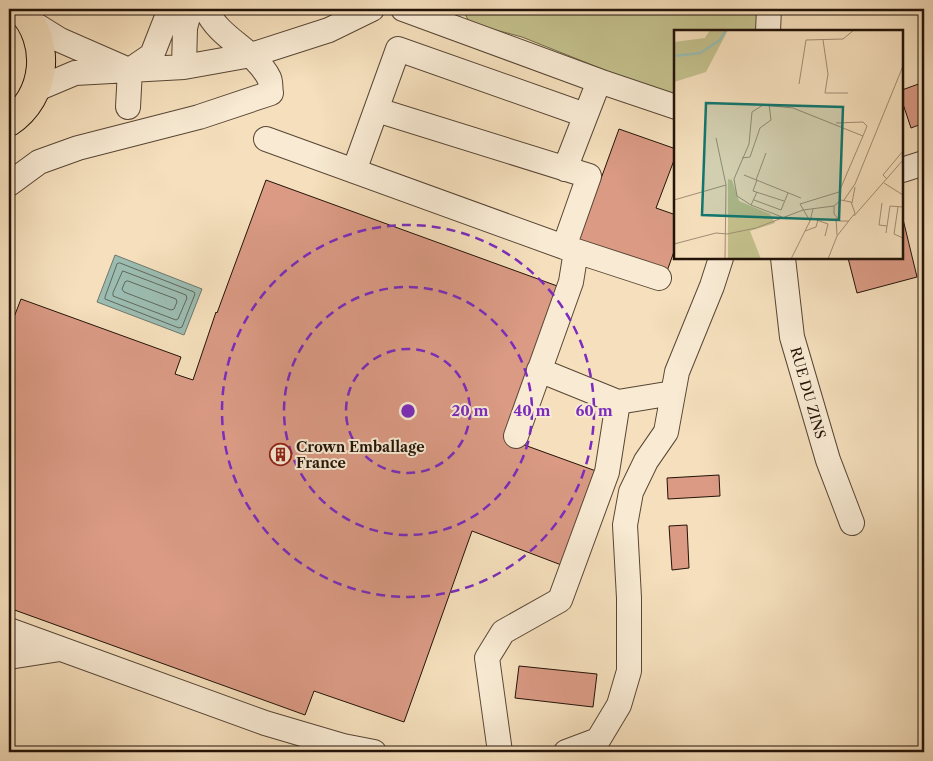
<svg xmlns="http://www.w3.org/2000/svg" width="933" height="761" viewBox="0 0 933 761" font-family="'Libre Caslon Text',serif">
	<style>
		.green { fill: #c3c08c; stroke: #736a4a }
		.water { fill: #9cbcb1; stroke: #6c786d }
		.lines { fill: none; stroke-linecap: round; stroke-linejoin: round }
		.shore { stroke: #60685c; stroke-width: 1 }
		.building { fill: #da9a84; stroke: #231308 }
		.minor-casing { stroke: #584635; stroke-width: 26 }
		.major-casing { stroke: #231308; stroke-width: 30 }
		.minor { stroke: #f8ead3; stroke-width: 24 }
		.major { stroke: #f5dfbc; stroke-width: 28 }
		.ring { fill: none; stroke: #7b2cbf; stroke-width: 2.5; stroke-dasharray: 9 6 }
		.labels { text-anchor: middle; stroke-width: 4; stroke-linejoin: round; paint-order: stroke }
		.street-label { font-size: 14px; fill: #231308; stroke: #f8ead3 }
		.poi-label { font-size: 14px; font-weight: bold; fill: #231308; stroke: #f8ead3; text-anchor: start }
		.inset-river { fill: none; stroke: #9cbcb1; stroke-width: 2.5 }
		.inset-road { fill: none; stroke: #a18d74; stroke-width: 1 }
		.view { fill: #0f766e; fill-opacity: 0.15; stroke: #0f766e; stroke-width: 2.5 }
		.inset-edge { fill: none; stroke: #231308; stroke-width: 2.5 }
		.centre { fill: #7b2cbf; stroke: #f8ead3; stroke-width: 2.5 }
		.ring-label { font-size: 15px; text-anchor: middle; font-weight: bold; fill: #7b2cbf; stroke: #f8ead3; stroke-width: 4; stroke-linejoin: round; paint-order: stroke }
	</style>
	<rect width="100%" height="100%" fill="#f5dfbc"/>
	<filter id="stains"><feTurbulence type="fractalNoise" baseFrequency=".004" numOctaves="4"/><feColorMatrix values="0 0 0 0 .2 0 0 0 0 .09 0 0 0 0 .02 0 0 0 .5 -.17"/></filter>
	<radialGradient id="worn" r=".72"><stop offset=".6" stop-color="#630" stop-opacity="0"/><stop offset="1" stop-color="#630" stop-opacity=".3"/></radialGradient>
	<path class="green" d="M462,9H761L762,31H676L675,98L522,37L470,23Z"/>
	<path class="water" d="M115,255L202,289L184,335L97,302Z"/>
	<g class="lines">
		<path class="shore" d="M120,263L194,292L195,294L182,327L179,328L105,299V297L117,264Z
			M123,271L186,295L187,298L178,319L176,320L113,296V293Z
			M128,281L176,299L177,302L174,309L171,310L124,292L122,289L125,282Z"/>
	</g>
	<path class="building" d="M924,82V123L911,128L902,101V90Z
		M619,129L676,149V155L656,208L676,215V246L666,274L578,242Z
		M266,180L560,287L505,438L596,471L564,566L472,531L404,722L314,691L305,715L9,608V330L21,299L181,357L175,374L193,380L216,312L217,313Z
		M902,215L917,277L857,293L848,258H902Z
		M719,475L720,496L668,499L667,478Z
		M687,525L689,568L672,570L669,526Z
		M519,666L597,674L593,707L515,698Z"/>
	<g class="lines">
		<defs>
			<path id="minor" d="M403,9L599,81L565,169
				M31,22L60,40L124,68
				M768,31L769,9
				M184,67L185,28L190,9
				M130,70L152,55L170,9
				M599,81L676,107
				M37,89L75,73L184,67L251,55L329,30L372,9
				M128,107L130,70
				M377,110L589,176L564,247
				M266,139L564,247L659,278
				M902,170L924,163
				M354,171L398,49L585,115
				M9,184L39,162L78,148L199,117L271,93C270,89 271,82 269,78C254,49 219,39 206,9
				M783,258L792,337L828,460L852,523
				M539,370L618,402
				M516,436L571,282L576,251
				M9,630L265,723L343,746L374,752
				M9,657L60,649
				M500,752L487,658L503,632L560,600L607,472L618,402L673,393
				M566,752L598,740L619,705L629,671V598L625,525L631,492L646,461L666,432L677,372L712,286L721,258"/>
			<path id="major" d="M9,122C47,97 52,41 20,9"/>
		</defs>
		<use href="#minor" class="minor-casing"/>
		<use href="#major" class="major-casing"/>
		<use href="#minor" class="minor"/>
		<use href="#major" class="major"/>
	</g>
	<g class="ring">
		<circle cx="408" cy="411" r="62"/>
		<circle cx="408" cy="411" r="124"/>
		<circle cx="408" cy="411" r="186"/>
	</g>
	<defs>
		<symbol id="building-ring" viewBox="-11 -11 22 22"><circle r="9.5" fill="#f8ead3" stroke="#8f2418" stroke-width="1.5"/><path d="M-4-6H4V6H1V3H-1V6H-4ZM-2.5-4.3h1.7v1.8h-1.7ZM.8-4.3h1.7v1.8H.8ZM-2.5-1h1.7V.8h-1.7ZM.8-1h1.7V.8H.8Z" fill="#8f2418"/></symbol>
	</defs>
	<g fill-rule="evenodd">
		<use href="#building-ring" x="268" y="442" width="25" height="25"/>
	</g>
	<g class="labels">
		<g class="street-label">
			<text transform="translate(808 393) rotate(74)" y="5">RUE DU ZINS</text>
		</g>
		<g class="poi-label">
			<text x="296" y="452">Crown Emballage<tspan x="296" dy="16">France</tspan></text>
		</g>
	</g>
	<g transform="translate(674 30)">
		<rect width="229" height="229" fill="#f5dfbc"/>
		<path d="M36,0H54L32,42L0,52V12L31,8ZM54,149L58,150L65,171L96,184L101,193L76,201L87,229H54Z" fill="#c3c08c"/>
		<path class="inset-river" d="M0,26L26,23L46,10L52,0"/>
		<path class="inset-road" d="M149,10L154,44L151,63H174M125,54L132,10L169,9L180,0M162,93L189,92L193,96L189,106M42,108L52,155L51,229M68,128L76,127L86,98L97,90L95,74M70,145L127,168M213,149L209,145L229,121M82,150L92,123M83,150L79,161L110,171M210,153L229,165M83,162L77,175L108,187M0,170L52,155M80,170L107,180L114,163M170,170L181,154L229,36M178,173L181,157M208,173L205,195L213,196M77,175L63,166L60,149L75,114L78,82L89,75L119,78L189,106L165,162L126,174L136,191M224,177L220,204L229,208M180,186L229,130M162,188L163,205M140,189L154,194L151,206M131,201L142,197L144,190M212,203L216,176L229,177M0,214L42,203L53,204L82,198L129,180L160,176M117,229L136,191L139,179M154,229L163,206L181,183L177,172L167,170L160,176V184L166,191H175"/>
		<path class="view" d="M32,73L169,77L165,190L28,185Z"/>
		<rect width="229" height="229" class="inset-edge"/>
	</g>
	<circle cx="408" cy="411" r="8" class="centre"/>
	<g class="ring-label">
		<text x="470" y="416">20 m</text>
		<text x="532" y="416">40 m</text>
		<text x="594" y="416">60 m</text>
	</g>
	<rect width="933" height="761" fill="none" stroke="#f5dfbc" stroke-width="30"/>
	<rect x="10" y="10" width="913" height="741" fill="none" stroke="#231308" stroke-width="2.5"/>
	<rect x="15" y="15" width="903" height="731" fill="none" stroke="#231308"/>
	<rect width="100%" height="100%" filter="url(#stains)"/>
	<rect width="100%" height="100%" fill="url(#worn)"/>
</svg>
